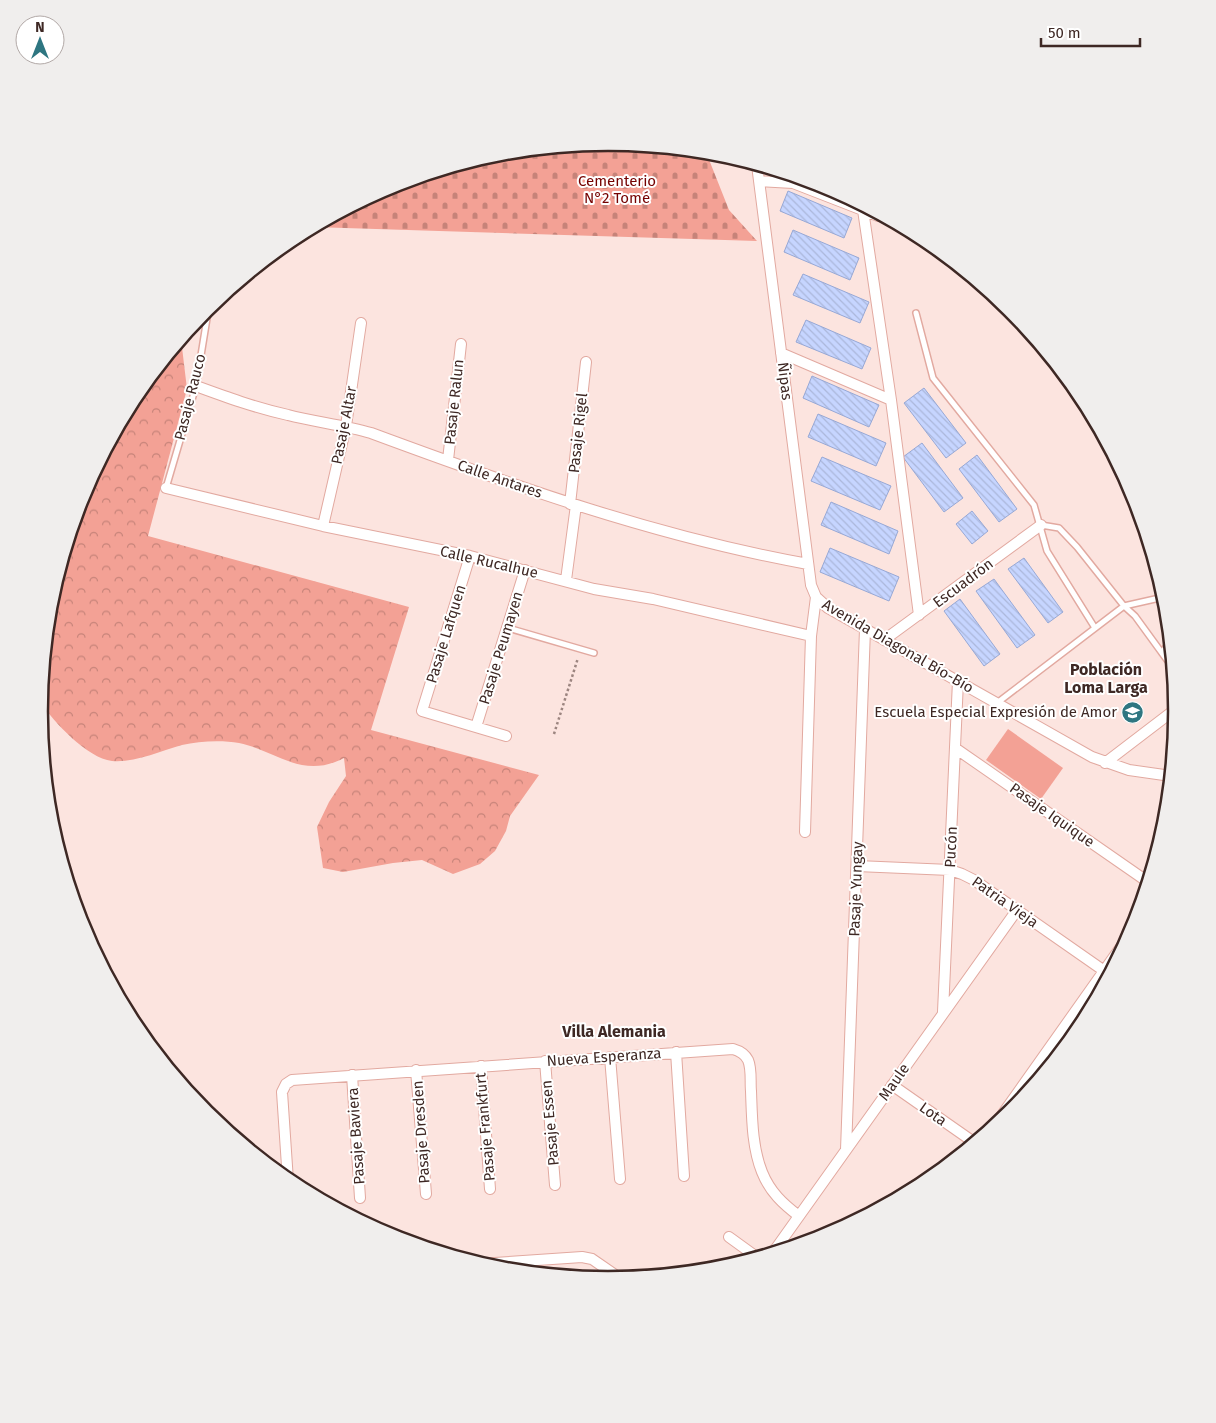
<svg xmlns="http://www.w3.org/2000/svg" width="1216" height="1423" viewBox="0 0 1216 1423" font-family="'Fira Sans',sans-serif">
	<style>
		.forest { fill: url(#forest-crowns) }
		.cemetery { fill: url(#cemetery-stones) }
		.garden { fill: #f3a195 }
		.building { fill: url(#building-back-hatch); stroke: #97a8d5 }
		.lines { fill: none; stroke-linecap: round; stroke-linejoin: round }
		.lane-casing { stroke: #e2a9a0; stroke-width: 8 }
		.street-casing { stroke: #e2a9a0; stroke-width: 12 }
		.path { stroke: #9c8580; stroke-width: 2.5; stroke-dasharray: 2.5 2.5; stroke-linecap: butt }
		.lane { stroke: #fff; stroke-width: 5 }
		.street { stroke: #fff; stroke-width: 10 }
		.labels { text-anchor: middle; stroke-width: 4; stroke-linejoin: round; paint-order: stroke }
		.park-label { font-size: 15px; fill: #750201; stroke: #fff }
		.street-label { font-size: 15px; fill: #3e2824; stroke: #fff }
		.poi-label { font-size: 15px; fill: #3e2824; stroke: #fff; text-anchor: end }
		.neighbourhood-label { font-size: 16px; font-weight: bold; fill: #3e2824; stroke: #fff }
		.rim { fill: none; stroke: #3e2824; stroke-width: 2.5 }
	</style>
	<defs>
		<pattern id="forest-crowns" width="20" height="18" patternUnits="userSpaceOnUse" patternTransform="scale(1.25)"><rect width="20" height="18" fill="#f3a195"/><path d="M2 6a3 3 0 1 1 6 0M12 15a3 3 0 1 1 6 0" fill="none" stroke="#c68379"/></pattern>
		<pattern id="cemetery-stones" width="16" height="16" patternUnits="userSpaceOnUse" patternTransform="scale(1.25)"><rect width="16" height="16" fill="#f3a195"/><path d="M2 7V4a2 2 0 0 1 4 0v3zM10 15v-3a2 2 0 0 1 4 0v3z" fill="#c68379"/></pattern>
		<pattern id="building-back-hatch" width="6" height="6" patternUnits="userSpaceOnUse" patternTransform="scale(1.25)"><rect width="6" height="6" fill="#c6d5ff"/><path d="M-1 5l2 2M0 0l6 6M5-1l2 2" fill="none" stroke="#abb7da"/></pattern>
	</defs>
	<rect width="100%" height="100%" fill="#fce4df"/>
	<path class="forest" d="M181,339L187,389L148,536L409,607L371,730L539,775L510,816L506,831L495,851L480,864L453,874L422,860L393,863L343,872L323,868L317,827L329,802L346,776L344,758C302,780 277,751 239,743C222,740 199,741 182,745C161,751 134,763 112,761C87,758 54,722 40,702L50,600L82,493L135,395Z"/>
	<path class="cemetery" d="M608,142L706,152L729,210L757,241L313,227L390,185L497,153Z"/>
	<path class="garden" d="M1008,729L1063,768L1041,799L986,760Z"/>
	<path class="building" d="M788,191L852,218L844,238L780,211Z
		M793,230L859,258L850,280L784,252Z
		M803,274L869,302L860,323L793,295Z
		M806,320L871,348L862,369L796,342Z
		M812,376L879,405L869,427L803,398Z
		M924,388L966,443L946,458L904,403Z
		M818,414L886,443L876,466L808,437Z
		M922,443L963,498L944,512L903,457Z
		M977,455L1017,509L999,522L959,469Z
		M822,457L891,486L880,510L811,481Z
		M831,502L898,531L889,554L821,525Z
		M972,511L988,531L972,544L956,524Z
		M830,548L899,577L889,601L820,572Z
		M1024,558L1063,612L1048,623L1008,569Z
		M994,579L1035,635L1017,648L976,591Z
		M960,599L1000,654L984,666L944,611Z"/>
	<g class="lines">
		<defs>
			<path id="lane" d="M916,313L933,378L1034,505L1047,551L1095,628
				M166,488L196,386L209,306
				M1041,525L1059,528L1077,547L1124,606L1155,599H1166
				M508,628L594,653
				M1162,653L1170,641
				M997,703L1124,606L1135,616L1167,660"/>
			<path id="street" d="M757,165L811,585L816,597L828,608L1092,757L1129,770L1171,776
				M759,181L793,183L878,216
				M863,210L891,400L919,615
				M781,353L891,400
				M196,386C226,397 256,408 288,415C315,422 344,425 371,433C514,486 658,537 808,564
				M448,460L461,344
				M166,488L323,526L470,556L594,589L653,599L811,636
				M570,504L586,362
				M323,526L346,426L361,323
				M470,556L422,711L506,736
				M566,580L576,505
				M884,640L1041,525
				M476,727L525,570
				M955,748L1148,882
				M1105,763L1177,708
				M805,832L811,636L816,597
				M857,866L950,870L962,874L974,880L1110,975
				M943,1012L958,681
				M676,1052L684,1176
				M610,1057L620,1179
				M545,1061L555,1185
				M481,1066L490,1189
				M416,1070L426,1194
				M352,1075L360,1198
				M892,1085L975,1143
				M992,1129L1133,930
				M846,1150L865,629
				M288,1181L282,1092L286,1084L292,1080L733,1049C740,1051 745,1054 748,1060C752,1069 750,1082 751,1091C752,1118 752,1147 762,1172C770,1192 783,1204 799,1216
				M729,1237L758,1258
				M772,1254L1017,910
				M479,1264L582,1257L592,1259L621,1279"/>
		</defs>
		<use href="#lane" class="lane-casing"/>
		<use href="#street" class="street-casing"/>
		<path class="path" d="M554,734L578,658
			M586,1279L591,1272"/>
		<use href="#lane" class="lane"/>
		<use href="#street" class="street"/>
	</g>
	<defs>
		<symbol id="school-disc" viewBox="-11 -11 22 22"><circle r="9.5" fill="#2e7681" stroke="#fff"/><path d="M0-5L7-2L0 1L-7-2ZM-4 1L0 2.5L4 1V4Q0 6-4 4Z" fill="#fff"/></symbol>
	</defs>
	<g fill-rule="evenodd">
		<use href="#school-disc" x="1120" y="700" width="25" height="25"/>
	</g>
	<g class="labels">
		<g class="park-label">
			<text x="617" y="186">Cementerio<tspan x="617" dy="17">N°2 Tomé</tspan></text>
		</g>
		<g class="street-label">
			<text transform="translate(785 381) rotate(83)" y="5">Ñipas</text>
			<text transform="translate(190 397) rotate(-76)" y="5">Pasaje Rauco</text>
			<text transform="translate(454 402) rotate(-84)" y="5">Pasaje Ralun</text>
			<text transform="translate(344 425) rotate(-79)" y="5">Pasaje Altar</text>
			<text transform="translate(578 433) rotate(-84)" y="5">Pasaje Rigel</text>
			<text transform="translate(500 479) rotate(19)" y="5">Calle Antares</text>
			<text transform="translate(489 562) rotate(13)" y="5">Calle Rucalhue</text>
			<text transform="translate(963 583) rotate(-37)" y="5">Escuadrón</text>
			<text transform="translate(446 634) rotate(-73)" y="5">Pasaje Lafquen</text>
			<text transform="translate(898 646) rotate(30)" y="5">Avenida Diagonal Bío-Bío</text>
			<text transform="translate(501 648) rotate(-73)" y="5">Pasaje Peumayen</text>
			<text transform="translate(1052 815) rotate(35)" y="5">Pasaje Iquique</text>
			<text transform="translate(951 847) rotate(-87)" y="5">Pucón</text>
			<text transform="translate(856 889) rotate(-88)" y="5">Pasaje Yungay</text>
			<text transform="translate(1005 902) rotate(35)" y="5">Patria Vieja</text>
			<text transform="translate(604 1057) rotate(-4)" y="5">Nueva Esperanza</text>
			<text transform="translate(894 1082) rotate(-55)" y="5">Maule</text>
			<text transform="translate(933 1114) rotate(35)" y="5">Lota</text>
			<text transform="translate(550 1123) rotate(-95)" y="5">Pasaje Essen</text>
			<text transform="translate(485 1127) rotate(-95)" y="5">Pasaje Frankfurt</text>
			<text transform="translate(421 1132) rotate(-94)" y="5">Pasaje Dresden</text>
			<text transform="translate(356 1136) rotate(-94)" y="5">Pasaje Baviera</text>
		</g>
		<g class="poi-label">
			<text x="1117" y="717">Escuela Especial Expresión de Amor</text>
		</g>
		<g class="neighbourhood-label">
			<text x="1106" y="675">Población<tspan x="1106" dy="18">Loma Larga</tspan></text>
			<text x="614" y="1037">Villa Alemania</text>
		</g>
	</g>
	<path d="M0 0H1216V1423H0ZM48 711a560 560 0 1 1 1120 0a560 560 0 1 1-1120 0Z" fill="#f0eeed" fill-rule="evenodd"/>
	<path class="rim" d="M48 711a560 560 0 1 1 1120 0a560 560 0 1 1-1120 0Z"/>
	<g transform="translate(40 40)"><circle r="24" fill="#ffffff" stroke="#b2a9a7"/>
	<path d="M0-4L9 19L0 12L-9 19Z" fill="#2e7681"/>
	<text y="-8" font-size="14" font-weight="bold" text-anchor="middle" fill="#3e2824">N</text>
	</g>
	<path d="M1041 38v8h99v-8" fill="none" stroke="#3e2824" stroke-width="2.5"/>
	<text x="1048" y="38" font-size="15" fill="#3e2824" stroke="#ffffff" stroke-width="4" paint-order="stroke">50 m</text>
</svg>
